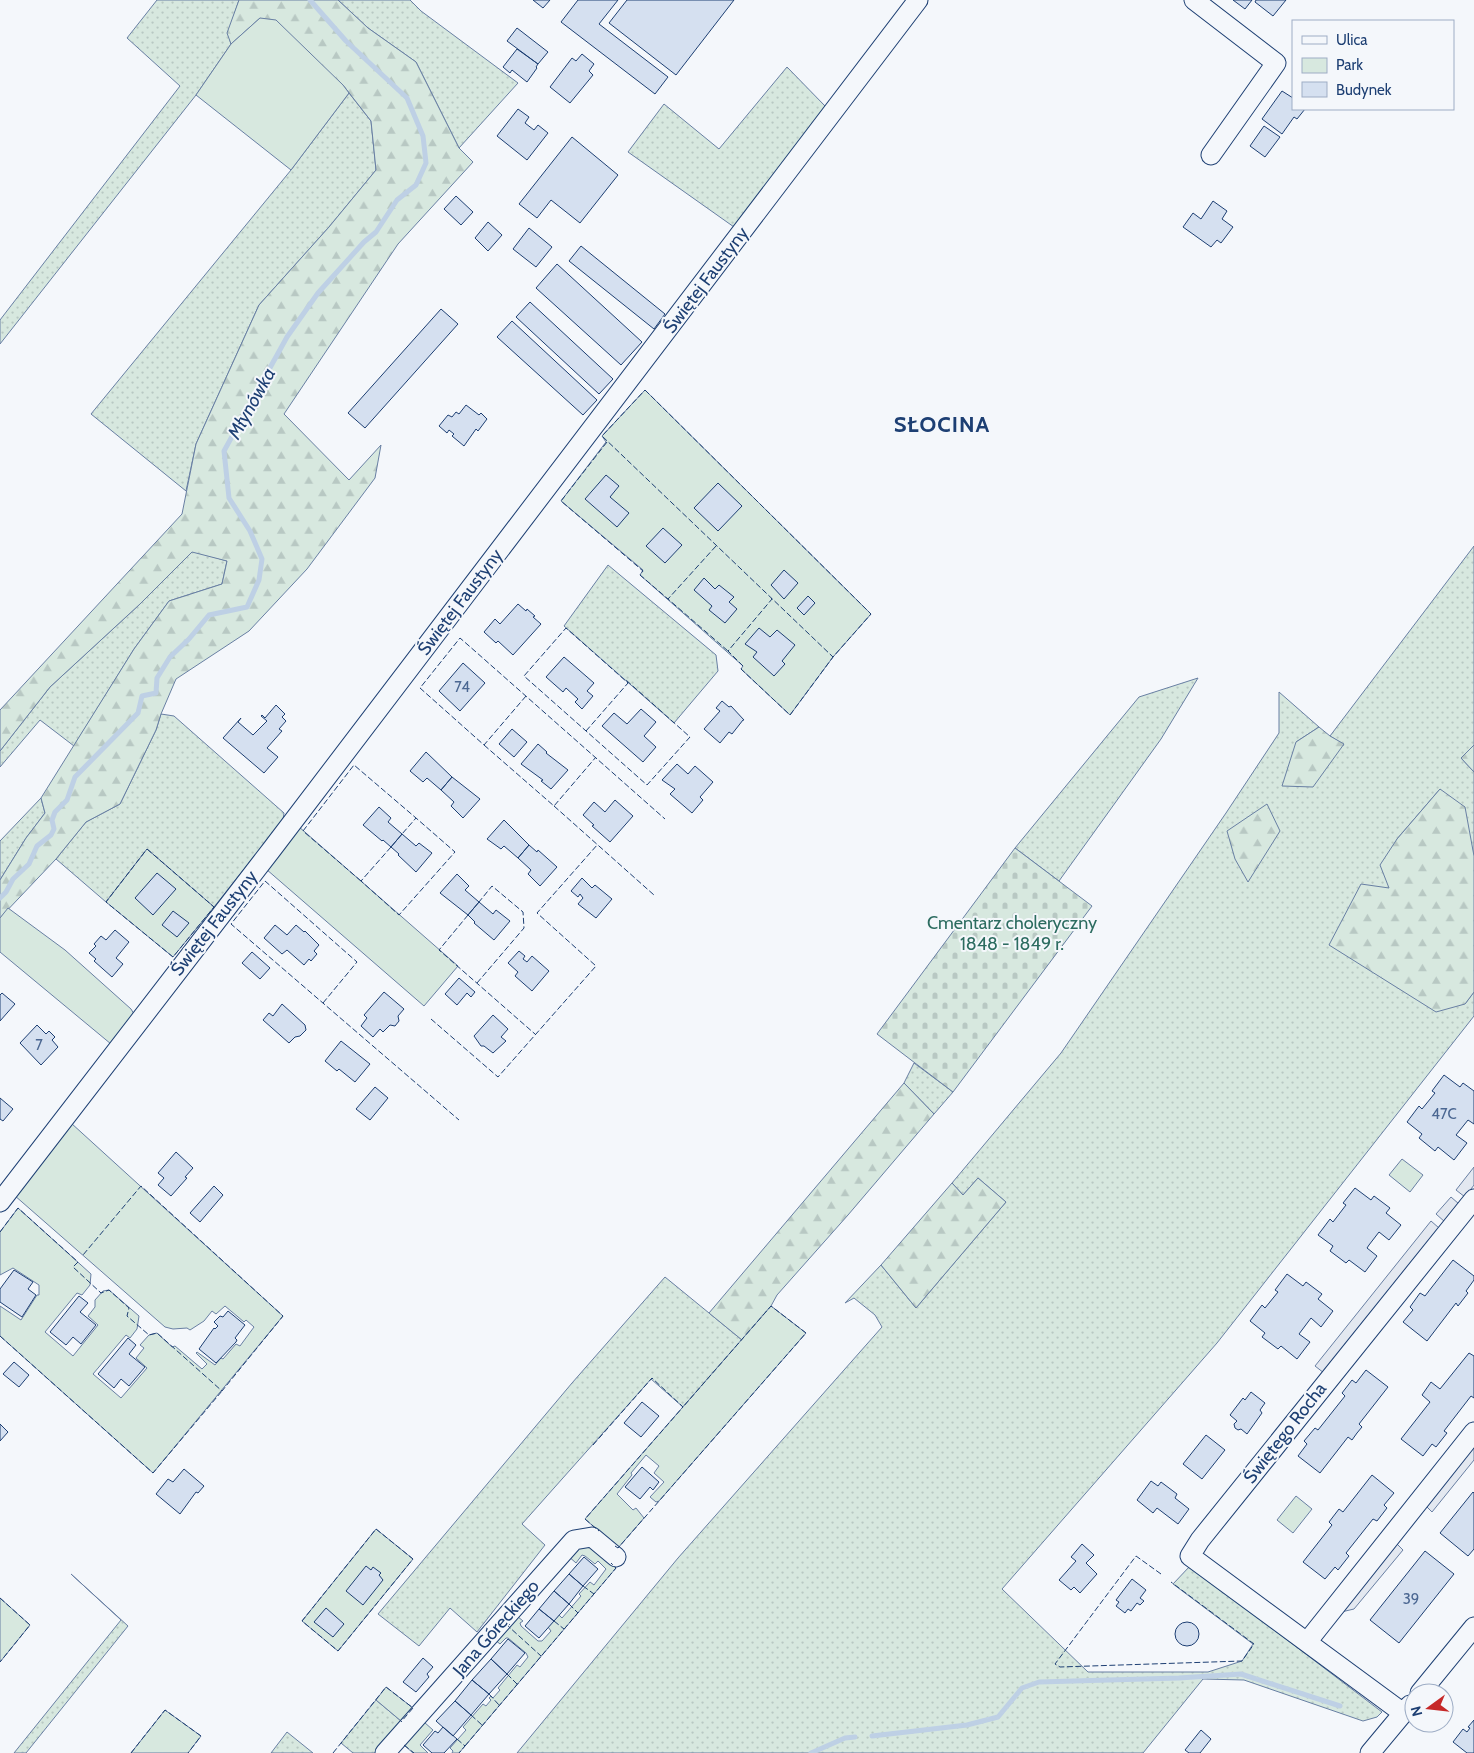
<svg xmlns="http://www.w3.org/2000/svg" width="1474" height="1753" viewBox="0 0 1474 1753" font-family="Cabin,sans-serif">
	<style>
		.grass { fill: url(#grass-dots); stroke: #687fa3 }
		.forest { fill: url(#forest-firs); stroke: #687fa3 }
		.cemetery { fill: url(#cemetery-stones); stroke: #687fa3 }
		.green { fill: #d7e8df; stroke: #687fa3 }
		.parking { fill: #e3e8f0; stroke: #687fa3 }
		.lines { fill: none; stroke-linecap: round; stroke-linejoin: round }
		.stream { stroke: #bed0e5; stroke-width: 5 }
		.building { fill: #d5e0f0; stroke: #1d3f73 }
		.minor-casing { stroke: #1d3f73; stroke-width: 21 }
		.minor { stroke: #f4f7fb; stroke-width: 19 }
		.fence { stroke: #1d3f73; stroke-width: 1; stroke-dasharray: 6 2.5; stroke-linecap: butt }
		.labels { text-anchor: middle; stroke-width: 4; stroke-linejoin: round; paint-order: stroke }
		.number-label { font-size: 15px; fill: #4b6792 }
		.street-label { font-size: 18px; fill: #1d3f73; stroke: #f4f7fb }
		.park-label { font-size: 18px; fill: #2c6c60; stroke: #f4f7fb }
		.water-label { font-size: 19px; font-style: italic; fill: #1d3f73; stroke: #f4f7fb }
		.district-label { font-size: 22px; font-weight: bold; letter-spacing: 1px; fill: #1d3f73; stroke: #f4f7fb }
	</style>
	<defs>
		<pattern id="grass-dots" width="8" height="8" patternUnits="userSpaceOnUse" patternTransform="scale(1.25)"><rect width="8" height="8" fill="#d7e8df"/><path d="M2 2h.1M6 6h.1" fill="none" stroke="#b8c8c3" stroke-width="1.8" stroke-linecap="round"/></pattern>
		<pattern id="forest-firs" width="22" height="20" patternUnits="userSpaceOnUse" patternTransform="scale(1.25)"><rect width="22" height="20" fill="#d7e8df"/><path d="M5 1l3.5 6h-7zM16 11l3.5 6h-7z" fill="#b8c8c3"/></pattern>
		<pattern id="cemetery-stones" width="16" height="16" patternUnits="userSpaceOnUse" patternTransform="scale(1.25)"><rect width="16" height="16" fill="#d7e8df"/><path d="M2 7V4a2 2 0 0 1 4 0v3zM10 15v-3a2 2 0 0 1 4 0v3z" fill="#b8c8c3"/></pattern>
	</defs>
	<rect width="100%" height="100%" fill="#f4f7fb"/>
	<path class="grass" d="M157,0H239L228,33L231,44L196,95L0,344V320L180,86L127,38Z
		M338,0H410L421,11L518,83L459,148L416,62L368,28Z
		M787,67L826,107L734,227L628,152L664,104L719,149Z
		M349,93L371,121L376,170L329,227L259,305L196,444L186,491L91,414L291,170Z
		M1474,546V746L1462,759L1474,772V856L1471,844L1440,789L1397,839L1465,1004L1474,992V1016L1217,1343L1002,1589L1088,1672H1208L1242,1661L1253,1644L1173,1584L1190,1566L1382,1712L1377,1717L1363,1721L1244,1680L1203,1679L1143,1753H517L678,1558L882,1327L875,1315L854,1298L845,1303L881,1265L916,1308L1006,1202L978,1178L963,1195L952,1183L1061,1053L1226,813L1279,733V692L1319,727L1296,742L1344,745L1330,736Z
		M193,551L227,561L222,584L169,601L134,649L74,746L40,720L0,767V751L50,687L140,604Z
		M608,565L716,655L718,671L674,723L564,626Z
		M1198,678L1161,739L1059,881L1015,848L1139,697Z
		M161,714L174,716L284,813L283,820L214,907L147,849L106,902L56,859L86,822L120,804L156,730Z
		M41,798L45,813L26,838L0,880V841Z
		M914,1063L953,1092L934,1114L904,1083Z
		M665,1277L742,1340L683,1407L651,1379L522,1524L545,1545L477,1632L450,1608L419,1646L378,1614L572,1383Z
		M71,1574L128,1626L26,1753H14L121,1620Z
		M376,1700L401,1721L375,1753H353L341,1743Z
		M287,1732L313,1753H271Z"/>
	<path class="forest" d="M239,0H338L368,28L416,62L459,148L473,162L398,244L284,414L349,480L381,445L375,478L307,569L249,631L176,679L161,714L156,730L120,804L86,822L56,859L0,918V880L26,838L45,813L41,798L134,649L169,601L222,584L227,561L192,552L140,604L50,687L0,751V710L182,514L196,444L259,305L329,227L376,170L371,121L343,85L260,18L231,44L227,33Z
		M1319,727L1330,736L1344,744L1313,787L1282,786L1296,742Z
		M1474,745V772L1461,758Z
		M1440,789L1465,807L1474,856V992L1465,1004L1436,1012L1329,945L1361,884L1389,888L1380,865L1397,839Z
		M1267,804L1280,831L1248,882L1235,859L1227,831Z
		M904,1083L934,1114L848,1215L777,1295L771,1306L742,1340L709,1313Z
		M978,1178L1006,1202L916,1308L881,1265L952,1183L963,1195Z"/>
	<path class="cemetery" d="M1015,848L1092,906L953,1092L877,1034Z"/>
	<path class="green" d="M260,18L276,20L343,85L349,93L291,170L196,95L231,44Z
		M645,390L871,614L833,657L790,715L741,669L743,666L640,575L643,570L561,501L606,442L602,436Z
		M298,826L458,966L424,1006L266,869Z
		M147,849L214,907L173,957L106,902Z
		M8,908L65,950L131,1009L134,1014L111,1044L0,952V918Z
		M71,1123L283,1316L153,1473L0,1336V1306L21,1320L37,1295H39V1285L13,1268L0,1275V1232L18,1208L91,1274L90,1285L82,1295L77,1293L45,1332L73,1356L98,1325L88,1316L95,1307V1300L103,1291L109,1290L139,1316L137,1329L130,1338L126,1335L93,1374L121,1398L147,1368L136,1358L144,1348L140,1345L149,1335L157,1333L172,1347L175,1346L202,1369L207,1364L196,1353L197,1352L215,1365L221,1358L223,1359L236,1344L240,1346L254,1327L246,1320L244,1322L225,1306L216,1314L212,1311L204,1321L190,1330L187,1328L173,1329L165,1327L14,1195Z
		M1402,1159L1423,1175L1410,1192L1389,1175Z
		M771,1306L806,1333L659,1501L656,1502L650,1497L664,1482L654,1473L659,1466L646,1455L631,1473L632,1475L617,1494L633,1510L636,1508L644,1518L618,1548L585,1519Z
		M1296,1496L1312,1509L1293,1533L1277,1520Z
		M376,1529L413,1559L338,1651L302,1621Z
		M591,1546L616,1568L459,1753H452L453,1751L450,1748L466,1730L463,1727L483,1704L486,1706L491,1700L489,1698L491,1696L493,1698L500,1690L498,1688L517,1665L520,1667L528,1657L526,1653L508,1638H506L500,1644L494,1639L517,1616L523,1621L520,1623L521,1626L538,1641H542L551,1631L548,1627L559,1615L562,1618L581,1596L579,1594L590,1582L594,1585L606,1569L598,1561L595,1564L585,1556L582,1555L576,1563L567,1555L573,1548Z
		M0,1598L30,1625L0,1662Z
		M386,1687L413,1708L401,1721L376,1700Z
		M165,1710L201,1736L188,1753H131Z
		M424,1722L433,1730L420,1745L428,1753H413L404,1745Z"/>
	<path class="parking" d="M1474,1167V1185L1465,1197L1456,1190Z
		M1451,1197L1459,1204L1445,1222L1436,1214Z
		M1431,1221L1439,1228L1324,1373L1315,1366Z
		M1474,1441V1460L1432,1512L1424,1504Z
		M1394,1541L1403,1550L1354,1609L1337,1613Z"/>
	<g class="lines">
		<path class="stream" d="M0,898L6,892L13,879L29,864L37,846L51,835L54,829L52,820L55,812L67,800L75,777L138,713L142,696L156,693L157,678L170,657L189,639L209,615L247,607L259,580L262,559L250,531L229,498L224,451L287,337L318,293L364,242L376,232L397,200L416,185L426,163L423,136L407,98L346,41L310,0
			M872,1736L967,1725L998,1717L1022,1688L1039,1682L1179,1678L1241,1674L1340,1706
			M811,1753L845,1738L855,1737"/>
	</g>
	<path class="building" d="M533,0H550L543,8Z
		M578,0H618L599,24L668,77L655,94L561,22Z
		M627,0H734L676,75L609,23Z
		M1233,0H1252L1245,9Z
		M1256,0H1286L1273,16L1255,2Z
		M517,28L548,52L538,64L507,41Z
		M517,49L538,64L536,67L537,68L527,82L512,70L510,73L503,67Z
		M582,54L594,64L589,71L593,75L570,103L550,87L572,58L576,61Z
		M1282,91L1293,98V109H1305L1297,119L1294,117L1282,134L1262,119Z
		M518,109L529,117L525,123L534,130L538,125L548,133L527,160L497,136Z
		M1264,126L1280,137L1265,157L1250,146Z
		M572,137L618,175L580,223L551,200L537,218L519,204Z
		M456,196L473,212L461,225L444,209Z
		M1213,201L1227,211L1222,219L1233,227L1221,243L1217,240L1211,247L1183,227L1193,213L1201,219Z
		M488,222L502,235L488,251L475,238Z
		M529,228L552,247L536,267L513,249Z
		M581,246L665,314L654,329L569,261Z
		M557,264L642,342L621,365L536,288Z
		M530,302L613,379L599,394L516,317Z
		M441,309L458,324L365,428L348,413Z
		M512,321L597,400L583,415L497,337Z
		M466,405L479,415L481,413L487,419L478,431L476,429L464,446L452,436L454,434L449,430L447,433L439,426L448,415L452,417L456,412L459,414Z
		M606,475L619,486L610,497L629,513L617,527L585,499Z
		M718,483L742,506L718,531L694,508Z
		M663,528L682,545L665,563L646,546Z
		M784,570L798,583L784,599L771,585Z
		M704,578L715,589L719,585L734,597L729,602L737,609L725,623L709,610L712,606L694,590Z
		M808,596L815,603L804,615L797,608Z
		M518,604L526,611L527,609L535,616L533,617L541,624L513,655L498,641L496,643L484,632L495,619L500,624Z
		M759,628L770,637L777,630L795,645L782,661L785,664L774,676L753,657L757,652L745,644Z
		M564,657L594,683L587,691L593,696L582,709L575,702L578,699L566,688L563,692L546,677Z
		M463,663L485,683L460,711L439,691Z
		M722,701L729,707L731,706L744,720H743L732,734L729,732L720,743L704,729L720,711L716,708Z
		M276,705L285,714L282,717L286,721L279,729L282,731L267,748L278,757L264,773L223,738L241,718L238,722L253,735L267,721L261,716L262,715L265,718Z
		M641,709L656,722L644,736L656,747L643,762L602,726L614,713L627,724Z
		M512,729L527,742L514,757L499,744Z
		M538,744L547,752L546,753L568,770L551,789L541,781L543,780L521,764Z
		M426,752L452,777L441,790L427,778L423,782L410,771Z
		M677,764L688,774L695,766L713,782L700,797L703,800L692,813L670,794L675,789L662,780Z
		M452,777L480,799L463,818L451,806L454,802L441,790Z
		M615,800L633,816L610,842L592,826L594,825L583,815L594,802L605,812Z
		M379,807L391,818L388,822L402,834L391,847L383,840L382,841L363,825Z
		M504,820L529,845L518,858L504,846L501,849L487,839Z
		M402,834L416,846L419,843L432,853L416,872L398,855L399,854L391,847Z
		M529,845L537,852L538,850L557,867L540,886L528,874L531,870L518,858Z
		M157,873L176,889L153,915L135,898Z
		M457,874L469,886L465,890L479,902L468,915L440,893Z
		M582,878L592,888L595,885L612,899L596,918L578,904L583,898L580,894L578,897L571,891Z
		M479,902L493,914L496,910L510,921L494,940L474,923L475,922L468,915Z
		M173,911L189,923L177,937L162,925Z
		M275,925L287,935L296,925L304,932L305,931L319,945L314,951L317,954L311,961L309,959L304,965L287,950L282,954L264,938Z
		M115,930L129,942L116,958L123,964L112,977L94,961L96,959L89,953L96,946L94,944L101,936L106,940Z
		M519,951L525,956L523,959L527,962L532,956L549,971L532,991L515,976L518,972L508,963Z
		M252,952L270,968L260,979L242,963Z
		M459,978L475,992L471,997L467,993L457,1005L445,994Z
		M384,992L404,1009L398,1016L399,1021L395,1026L390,1025L383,1032L380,1029L373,1037L361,1026L367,1018L364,1015Z
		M2,993L15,1004L0,1021V995Z
		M282,1004L305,1025L306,1030L300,1036L295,1037L289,1043L263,1020L269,1013L273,1016Z
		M493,1015L508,1029L501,1037L506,1041L493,1053L484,1046H481L474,1036Z
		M37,1025L46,1034L49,1031L55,1037L52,1040L58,1047L41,1065L20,1043Z
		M341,1041L370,1064L355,1082L339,1069L337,1071L325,1061Z
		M1444,1075L1460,1087L1463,1083L1474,1091V1124L1468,1120L1456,1135L1467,1143L1454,1160L1438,1147L1435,1151L1419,1138L1422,1134L1407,1122L1419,1106L1422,1109L1435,1093L1432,1091Z
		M375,1087L388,1098L370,1120L356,1109Z
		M0,1098L13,1109L3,1121L0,1119Z
		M176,1152L193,1168L185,1177L187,1178L171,1196L158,1185L164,1178L158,1173Z
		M214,1186L223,1195L200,1222L190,1213Z
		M1355,1188L1371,1200L1374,1196L1390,1208L1386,1213L1401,1225L1389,1240L1379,1232L1369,1245L1367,1248L1377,1256L1365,1272L1349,1260L1346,1263L1330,1251L1333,1246L1318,1235L1330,1219L1333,1222L1346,1205L1343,1203Z
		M1453,1260L1474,1276V1280L1466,1291L1468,1293L1458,1306L1456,1303L1427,1341L1403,1322L1413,1310L1410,1307L1420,1293L1425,1296Z
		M14,1270L33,1282L28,1289L36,1295L22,1317L0,1302V1289Z
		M1287,1274L1303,1286L1306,1282L1322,1294L1318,1299L1333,1311L1321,1327L1311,1318L1299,1334L1310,1342L1297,1359L1281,1346L1278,1349L1262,1337L1265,1333L1250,1321L1262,1305L1265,1308L1278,1292L1275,1290Z
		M79,1296L88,1303L80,1312L96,1325L81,1344L73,1337L66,1345L50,1332Z
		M228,1311L245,1325L235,1338L237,1340L236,1342L216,1363L199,1349L214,1328L215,1329L218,1326L214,1322L220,1316L223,1317Z
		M128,1338L136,1345L129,1354L145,1367L129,1386L121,1379L114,1388L98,1374Z
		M1469,1353L1474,1356V1398L1471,1396L1444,1431L1447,1433L1436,1447L1432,1444L1423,1456L1401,1439L1430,1402L1422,1395L1431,1382L1440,1389Z
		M14,1362L29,1375L19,1387L3,1374Z
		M1366,1370L1388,1387L1359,1424L1362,1427L1357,1433L1352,1440L1348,1437L1320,1473L1298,1456L1307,1444L1304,1441L1315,1428L1318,1430L1345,1396L1342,1393L1352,1380L1356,1383Z
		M1251,1392L1265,1403L1260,1410L1262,1413L1247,1434L1241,1429L1238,1430L1235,1428L1234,1424L1237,1421L1230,1415L1243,1398L1245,1400Z
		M642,1402L659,1416L641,1437L624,1423Z
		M0,1424L8,1432L0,1441Z
		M1206,1435L1225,1450L1202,1479L1183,1464Z
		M642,1467L659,1482L653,1490L650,1487L640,1499L625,1487Z
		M184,1469L204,1486L198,1493L196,1492L180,1514L156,1494L168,1479L173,1482Z
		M1372,1475L1394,1493L1384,1505L1387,1508L1377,1521L1373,1519L1346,1553L1349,1556L1338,1570L1335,1567L1325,1579L1303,1562L1332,1525L1329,1522L1339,1509L1343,1512Z
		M1151,1481L1158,1486L1161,1482L1177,1494L1175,1498L1189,1509L1178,1524L1157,1508L1153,1513L1137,1500Z
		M1473,1492L1474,1493V1549L1468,1556L1440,1533Z
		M1082,1544L1094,1555L1086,1563L1097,1574L1080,1593L1074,1587L1071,1590L1059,1580L1076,1561L1071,1557Z
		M1425,1551L1454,1574L1399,1643L1370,1620Z
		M584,1557L598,1569L583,1586L569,1574Z
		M366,1566L371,1570L373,1567L381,1573L379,1575L383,1580L363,1605L346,1591Z
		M569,1574L583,1586L569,1604L554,1591Z
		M1132,1579L1146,1590L1140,1598L1144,1601L1140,1605L1137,1603L1131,1611L1128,1609L1125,1613L1116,1606L1119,1602L1116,1600Z
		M554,1591L569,1604L554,1621L539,1609Z
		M326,1608L344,1624L333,1637L314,1622Z
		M539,1609L554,1621L539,1638L525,1626Z
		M1175 1634a12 12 0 1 1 24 0a12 12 0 1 1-24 0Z
		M508,1639L525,1653L507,1674L491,1659Z
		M423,1658L433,1667L427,1674L429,1677L416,1692L403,1682Z
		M491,1659L507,1674L489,1694L472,1680Z
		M472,1680L489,1694L471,1715L455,1701Z
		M455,1701L471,1715L453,1736L436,1721Z
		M1474,1720V1753H1467L1453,1742L1463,1729L1467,1732L1470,1728L1468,1727Z
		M443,1727L457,1739L444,1753H432L423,1745L435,1731L438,1733Z
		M1201,1730L1211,1739L1200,1753H1189L1185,1750Z"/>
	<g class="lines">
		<defs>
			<path id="minor" d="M1194,0L1276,63L1211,155
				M0,1202L272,849L918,0
				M1307,1642L1474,1432
				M1420,1693L1474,1627
				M1403,1713L1190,1556L1200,1540L1474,1199
				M385,1753L574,1540L592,1537L616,1557
				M1370,1753L1410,1705"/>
		</defs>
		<use href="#minor" class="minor-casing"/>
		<use href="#minor" class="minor"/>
		<path class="fence" d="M645,390L871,614L833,657L602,436Z
			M607,442L561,501L643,571L640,575L668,599
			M716,546L668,599L728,651
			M771,598L772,599L728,651L743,666L741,669L790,715L833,657
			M526,696L484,745L420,688L460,638L476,652L665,819
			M586,731L628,683L566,628L524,676L647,785L690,737L626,680
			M484,745L554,806L596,757
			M554,806L654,895
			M391,847L361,881L399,915L455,852L416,818L402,834
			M147,849L214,907L173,957L106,902Z
			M361,881L303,831L354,765L416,818
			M468,915L439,950L535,1034
			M477,983L524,928L523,912L492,886L479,902
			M323,1003L357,962L265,881L231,924L459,1120
			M431,1019L498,1077L596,966L537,913L598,844
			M0,1232L18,1208L78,1262L73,1267L101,1293L109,1290L129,1308L127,1316L149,1335L157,1333L222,1391L283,1316L141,1186L83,1255
			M0,1336L153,1473L222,1391
			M593,1445L652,1378L683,1407L585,1519L599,1531
			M376,1529L413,1559L338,1651L302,1621Z
			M615,1546L618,1548L806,1333L771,1306L683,1407
			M1161,1574L1136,1556L1055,1664L1060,1667L1242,1661L1254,1644L1171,1582
			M583,1586L594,1594
			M0,1598L30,1625L0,1662
			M569,1604L578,1613
			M554,1621L564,1629
			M510,1624L508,1626L541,1656
			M507,1674L517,1684
			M489,1694L499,1705
			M471,1715L482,1725
			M457,1739L465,1746L459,1753
			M404,1745L414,1753
			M465,1746L616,1568L611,1563
			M131,1753L165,1710L201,1736L188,1753
			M333,1753L386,1687L413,1708L401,1722"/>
	</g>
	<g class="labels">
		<g class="number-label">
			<text x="462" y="692">74</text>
			<text x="39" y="1050">7</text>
			<text x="1444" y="1119">47C</text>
			<text x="1411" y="1604">39</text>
		</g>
		<g class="street-label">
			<text transform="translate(706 280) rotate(-53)" y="6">Świętej Faustyny</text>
			<text transform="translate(460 602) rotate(-53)" y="6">Świętej Faustyny</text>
			<text transform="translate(214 923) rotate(-52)" y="6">Świętej Faustyny</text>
			<text transform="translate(1285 1433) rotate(-52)" y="6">Świętego Rocha</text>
			<text transform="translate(496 1628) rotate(-49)" y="6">Jana Góreckiego</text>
		</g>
		<g class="park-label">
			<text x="1012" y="929">Cmentarz choleryczny<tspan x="1012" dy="21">1848 - 1849 r.</tspan></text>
		</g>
		<g class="water-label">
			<text transform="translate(251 403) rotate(-61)" y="7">Młynówka</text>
		</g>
		<g class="district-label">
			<text x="942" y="432">SŁOCINA</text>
		</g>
	</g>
	<rect x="1292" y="20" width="162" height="90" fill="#f4f7fb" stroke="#9eadc5"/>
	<rect x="1302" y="36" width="25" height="8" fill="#f4f7fb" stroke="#9eadc5"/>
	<text x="1336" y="45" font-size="15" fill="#1d3f73">Ulica</text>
	<rect x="1302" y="58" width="25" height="15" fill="#d7e8df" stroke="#9eadc5"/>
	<text x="1336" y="70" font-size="15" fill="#1d3f73">Park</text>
	<rect x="1302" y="82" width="25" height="15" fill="#d5e0f0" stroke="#9eadc5"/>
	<text x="1336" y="95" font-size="15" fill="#1d3f73">Budynek</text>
	<g transform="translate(1429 1708) rotate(255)"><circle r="24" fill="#f4f7fb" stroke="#9eadc5"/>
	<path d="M0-4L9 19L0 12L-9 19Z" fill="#c62828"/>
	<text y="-8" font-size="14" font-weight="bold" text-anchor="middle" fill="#1d3f73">N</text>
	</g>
</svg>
